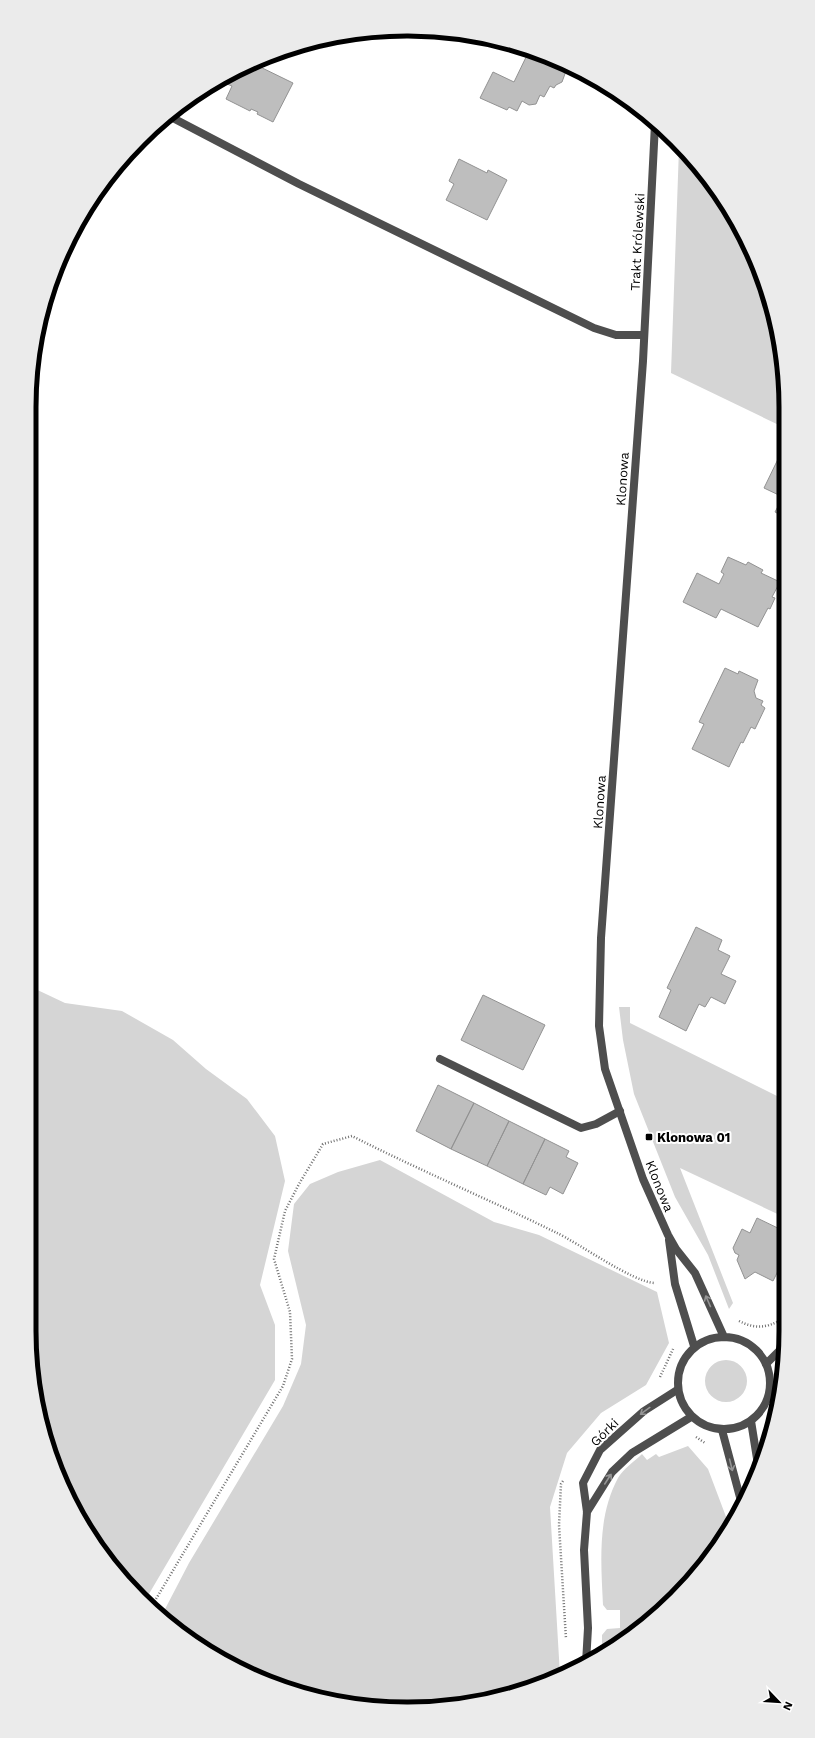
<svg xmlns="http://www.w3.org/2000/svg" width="815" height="1738" viewBox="0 0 815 1738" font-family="'Work Sans',sans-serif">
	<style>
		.green { fill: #d5d5d5 }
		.building { fill: #bebebe; stroke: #929292 }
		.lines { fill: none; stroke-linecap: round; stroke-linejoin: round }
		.path { stroke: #707070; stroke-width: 2.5; stroke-dasharray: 1 2; stroke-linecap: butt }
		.service { stroke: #4e4e4e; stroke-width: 8 }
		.minor { stroke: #4e4e4e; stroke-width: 8 }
		.tertiary { stroke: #4e4e4e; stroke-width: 8 }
		.oneway { stroke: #959595 }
		.poi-dot { fill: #000; stroke: #fff; stroke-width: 1.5 }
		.labels { text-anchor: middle; stroke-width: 4; stroke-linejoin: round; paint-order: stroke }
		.street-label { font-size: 13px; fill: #000; stroke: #fff }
		.poi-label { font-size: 13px; font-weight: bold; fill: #000; stroke: #fff; text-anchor: start }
		.rim { fill: none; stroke: #000; stroke-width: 5 }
	</style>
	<rect width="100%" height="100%" fill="#fff"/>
	<path class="green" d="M679,148L708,177L757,262L783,358V427L671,373Z
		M29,986L65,1003L122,1011L173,1040L206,1069L247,1099L275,1136L285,1181L260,1285L275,1325V1380L146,1599L123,1580L80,1520L49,1452L29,1330Z
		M619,1007H630V1023L785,1100L786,1218L680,1168L733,1303L729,1309L708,1255L675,1197L634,1094L623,1040Z
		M380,1160L494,1222L539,1235L657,1292L669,1343L646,1385L601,1413L567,1453L550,1507L560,1675L529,1689L457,1706L334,1702L218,1658L163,1613L189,1563L283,1406L301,1364L306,1325L288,1251L294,1204L310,1184L338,1172Z
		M786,1297V1316L778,1312Z
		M705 1381a21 21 0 1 1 42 0a21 21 0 1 1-42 0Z
		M688,1446L708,1469L728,1522L692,1580L602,1654V1635L607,1629L620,1628V1610H607L603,1605C601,1563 597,1517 618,1478C623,1469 635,1461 642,1454L647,1460L656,1454L659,1457Z"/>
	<path class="building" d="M529,51L552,58L565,65L566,71L562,82L556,85L554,88L550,86L544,97L540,95L536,104L529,105L522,101L517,111L509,107L507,110L480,98L493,72L514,82Z
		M252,63L293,83L273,122L257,114L258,112L251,109L250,111L226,99L232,86L227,84L231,75L239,72Z
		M459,159L487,173L488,170L507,180L487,220L446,200L454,184L449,181Z
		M780,455L783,456V497L764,488Z
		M783,497V516L775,512Z
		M728,557L746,565L748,562L763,570L761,573L780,582L772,597L775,598L770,609L768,608L758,627L721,609L716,618L683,602L697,573L719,584L724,574L721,572Z
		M725,668L738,674L739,671L758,680L754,691L756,698L763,701L761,705L765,708L755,729L751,727L743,743L741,742L729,767L692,749L704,724L699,722Z
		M784,791V803L780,801Z
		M696,927L722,940L718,950L730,956L721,974L736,981L725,1004L711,997L705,1007L699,1004L686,1031L659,1017L671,990L667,988Z
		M483,995L545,1025L523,1070L461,1040Z
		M438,1085L474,1103L451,1149L416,1131Z
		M474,1103L509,1121L487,1166L451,1149Z
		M509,1121L545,1139L523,1184L487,1166Z
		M545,1139L569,1151L566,1157L578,1163L563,1194L550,1187L546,1195L523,1184Z
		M757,1218L786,1232V1255L773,1281L755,1272L745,1279L737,1260L739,1255L735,1253L733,1248L742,1229L750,1233Z"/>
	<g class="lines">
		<path class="path" d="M739,1321C755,1329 766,1328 781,1320L786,1325
			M660,1377L674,1347
			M696,1437L705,1443
			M563,1481L561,1484L559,1525L566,1639
			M153,1604L283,1386L292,1359L290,1312L274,1259L285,1211L299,1184L323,1144L352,1136C419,1170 488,1199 555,1232C579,1243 632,1282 655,1283"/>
		<path class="service" d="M169,116L299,184L594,328L616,335H644
			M440,1059L581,1128L596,1124L620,1111"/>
		<path class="minor" d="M766,1364L784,1346
			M587,1512L612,1472L632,1453L691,1417
			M586,1663L588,1628L584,1550L587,1512L583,1483L600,1450L644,1411L677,1390"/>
		<path class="tertiary" d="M655,124L643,361L601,938L599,1026L605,1069L643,1179L668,1235L676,1249L695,1273L724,1337
			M669,1240L675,1284L694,1346
			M678 1383a46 46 0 1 1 92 0a46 46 0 1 1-92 0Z
			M751,1421L759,1471
			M722,1430L741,1501"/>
	</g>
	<defs><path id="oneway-shaft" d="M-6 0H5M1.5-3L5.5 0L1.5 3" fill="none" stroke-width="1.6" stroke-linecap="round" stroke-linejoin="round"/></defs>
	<g class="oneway">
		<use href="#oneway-shaft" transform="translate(708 1301) rotate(-114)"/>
		<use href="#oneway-shaft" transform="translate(645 1411) rotate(144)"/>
		<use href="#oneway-shaft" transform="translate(731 1465) rotate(76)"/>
		<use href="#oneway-shaft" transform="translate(608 1479) rotate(-57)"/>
	</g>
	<rect class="poi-dot" x="645" y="1133" width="8" height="8" rx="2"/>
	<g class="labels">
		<g class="street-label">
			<text transform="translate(637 242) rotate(-87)" y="5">Trakt Królewski</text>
			<text transform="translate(622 479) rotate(-86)" y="5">Klonowa</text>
			<text transform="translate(599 802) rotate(-86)" y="5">Klonowa</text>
			<text transform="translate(660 1186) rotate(68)" y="5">Klonowa</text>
			<text transform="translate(604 1432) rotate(-45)" y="5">Górki</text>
		</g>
		<g class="poi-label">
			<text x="657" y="1142">Klonowa 01</text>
		</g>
	</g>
	<path d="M0 0H815V1738H0ZM407 36H408A371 371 0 0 1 779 407V1331A371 371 0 0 1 408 1702H407A371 371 0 0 1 36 1331V407A371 371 0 0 1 407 36Z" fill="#ebebeb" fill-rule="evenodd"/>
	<path class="rim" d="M407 36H408A371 371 0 0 1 779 407V1331A371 371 0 0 1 408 1702H407A371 371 0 0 1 36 1331V407A371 371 0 0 1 407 36Z"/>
	<g transform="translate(779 1702) rotate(115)" stroke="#ffffff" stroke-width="3" paint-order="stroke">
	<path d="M0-3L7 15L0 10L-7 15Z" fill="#000000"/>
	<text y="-6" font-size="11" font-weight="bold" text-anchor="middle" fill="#000000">N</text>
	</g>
</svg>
